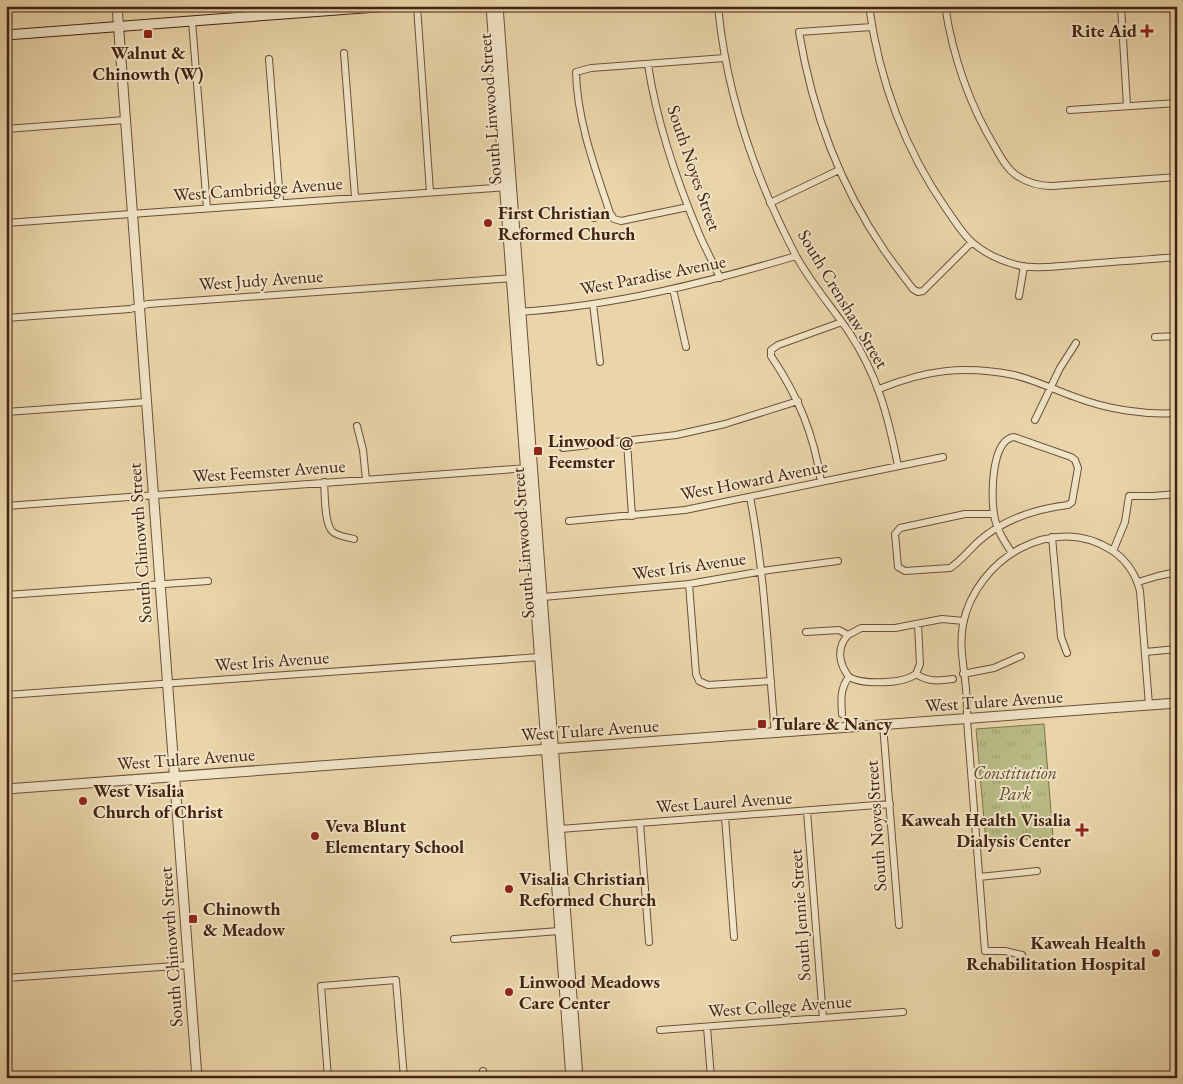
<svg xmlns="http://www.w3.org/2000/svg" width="1183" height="1084" viewBox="0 0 1183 1084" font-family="'EB Garamond',serif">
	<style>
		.park { fill: url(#park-tufts); stroke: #7e704c }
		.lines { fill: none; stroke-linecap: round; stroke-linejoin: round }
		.minor-casing { stroke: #6b5038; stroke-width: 8 }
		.tertiary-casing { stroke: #6b5038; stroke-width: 11 }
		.secondary-casing { stroke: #412312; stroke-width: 11 }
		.minor { stroke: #f1e4c7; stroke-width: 6 }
		.tertiary { stroke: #f1e4c7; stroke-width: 9 }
		.secondary { stroke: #f1e4c7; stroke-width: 9 }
		.poi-dot { fill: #8f2418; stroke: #f1e4c7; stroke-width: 2 }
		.labels { text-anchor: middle; stroke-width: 4; stroke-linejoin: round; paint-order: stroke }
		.poi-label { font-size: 18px; font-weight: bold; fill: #412312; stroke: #f1e4c7; text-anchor: start }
		.street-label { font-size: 18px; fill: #412312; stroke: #f1e4c7 }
		.park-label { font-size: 18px; font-style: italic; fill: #5f492f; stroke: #f1e4c7 }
	</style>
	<defs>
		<pattern id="park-tufts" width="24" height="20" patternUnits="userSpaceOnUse" patternTransform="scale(1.25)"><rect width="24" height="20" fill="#babc85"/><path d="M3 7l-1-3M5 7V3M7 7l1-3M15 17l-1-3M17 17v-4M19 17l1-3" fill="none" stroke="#a1a172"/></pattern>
	</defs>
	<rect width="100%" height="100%" fill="#e9d5a9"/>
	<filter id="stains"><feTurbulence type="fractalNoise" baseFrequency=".004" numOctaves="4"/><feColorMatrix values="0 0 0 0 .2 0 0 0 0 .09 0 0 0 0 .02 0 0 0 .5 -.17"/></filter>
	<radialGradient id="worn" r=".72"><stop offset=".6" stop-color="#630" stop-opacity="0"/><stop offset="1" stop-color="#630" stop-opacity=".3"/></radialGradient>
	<path class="park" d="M1044,724L1053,837L986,842L976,729Z"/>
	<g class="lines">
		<defs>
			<path id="minor" d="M417,6L430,192
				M718,6C726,93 755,177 795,254C810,282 831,306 849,332C878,376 888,416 898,466
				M869,6C879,79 905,150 947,210C955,221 963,235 973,243C987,255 1004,262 1021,266C1038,269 1057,266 1074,265C1108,262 1143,260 1177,257
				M945,6C953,57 969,104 995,147C1001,157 1006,168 1016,175C1027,183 1039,186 1052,186L1177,177
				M1121,6L1127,106
				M192,21L207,208
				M872,27L799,32C812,110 839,184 884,250C893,263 903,276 913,289L918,292L923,291L972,242
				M344,53L355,197
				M269,59L280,202
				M648,65C657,123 677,182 700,236C706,250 714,264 720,278
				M1070,110L1177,103
				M6,129L125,120
				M770,203L839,170
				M610,213C595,168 577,120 576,72L591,68L725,58
				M594,218L610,213L614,219L621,221L688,207
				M6,223L508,187
				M673,289L686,347
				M1019,296L1024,266
				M593,304L600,362
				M518,312C613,306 705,283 796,256
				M6,318L130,309L148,304L515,278
				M1155,337L1177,336
				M879,389C926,370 963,365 1014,375C1035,380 1055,390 1075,397C1106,409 1143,415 1177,413
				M6,412L146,402
				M1035,420L1060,368L1076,343
				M357,426L363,450L366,480
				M627,442L632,516
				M563,448L676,435L725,424L798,401
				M324,482C325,493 324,523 332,531C336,536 347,537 354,539
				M821,482C814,434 798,396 771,356V350L778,345L842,322
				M750,497C765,575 768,655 775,734
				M6,506L529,468
				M994,514H965L900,528L895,534L898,567L905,571L950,568C961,561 969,550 979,541C1004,519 1035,509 1068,505L1072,502L1078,468L1075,460L1071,457L1014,437C991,440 991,496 994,514C996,529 1004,541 1012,553
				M569,521L685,510L943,457
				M1052,537L1061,637L1067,653
				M1138,582L1158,576L1177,572
				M689,584L696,674L699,681L708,685L771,681
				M6,595L208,581
				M543,597L689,584L769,570L838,561
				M806,632L839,630L848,635L861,628H895L942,619L964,621
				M1145,652L1177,649
				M916,674L920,664L918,624
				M963,674L994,668L1021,656
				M849,677C863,685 903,684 916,674C928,682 939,681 953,679
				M6,695L540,657
				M1149,705L1140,591C1136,575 1127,561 1113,551L1125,522L1129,496H1153L1177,494
				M842,714C841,700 840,688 849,677C839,664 836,648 848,635
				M883,725L899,925
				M807,811L823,1018
				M725,817L734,937
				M640,823L649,942
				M560,829L890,804
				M979,877L1037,871
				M454,939L559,931
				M1022,955L1005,951H985L967,720C967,709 967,699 966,689C964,665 959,649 963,624C976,559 1054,511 1113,551
				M6,978L189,965
				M707,1027L711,1078
				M660,1030L903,1012
				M483,1071V1078
				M328,1078L321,986L396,980L404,1078"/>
			<path id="tertiary" d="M117,6L197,1078
				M491,6L571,1078
				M498,6L578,1078
				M6,789L1177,703"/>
			<path id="secondary" d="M6,35L390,6"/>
		</defs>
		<use href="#minor" class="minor-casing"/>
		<use href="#tertiary" class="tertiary-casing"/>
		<use href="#secondary" class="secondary-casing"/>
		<use href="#minor" class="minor"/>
		<use href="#tertiary" class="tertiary"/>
		<use href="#secondary" class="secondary"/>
	</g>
	<g class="poi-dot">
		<path d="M1144.5 23.5h5v5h5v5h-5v5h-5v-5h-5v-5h5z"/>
		<rect x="143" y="29" width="10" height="10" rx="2.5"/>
		<circle cx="488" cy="223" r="5"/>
		<rect x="533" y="446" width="10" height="10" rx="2.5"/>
		<rect x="757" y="719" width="10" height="10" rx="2.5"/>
		<circle cx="83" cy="801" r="5"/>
		<path d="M1079.5 822.5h5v5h5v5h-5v5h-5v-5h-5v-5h5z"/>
		<circle cx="315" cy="836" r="5"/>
		<circle cx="509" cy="889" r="5"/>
		<rect x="188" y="914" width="10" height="10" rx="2.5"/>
		<circle cx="1156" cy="953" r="5"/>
		<circle cx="509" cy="992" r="5"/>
	</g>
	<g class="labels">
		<g class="poi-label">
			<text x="1137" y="37" text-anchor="end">Rite Aid</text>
			<text x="148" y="59" text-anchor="middle">Walnut &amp;<tspan x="148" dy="21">Chinowth (W)</tspan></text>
			<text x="498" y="219">First Christian<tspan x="498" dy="21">Reformed Church</tspan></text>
			<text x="548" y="447">Linwood @<tspan x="548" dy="21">Feemster</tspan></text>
			<text x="772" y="730">Tulare &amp; Nancy</text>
			<text x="93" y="797">West Visalia<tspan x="93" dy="21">Church of Christ</tspan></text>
			<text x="1071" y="826" text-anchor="end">Kaweah Health Visalia<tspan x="1071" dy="21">Dialysis Center</tspan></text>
			<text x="325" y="832">Veva Blunt<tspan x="325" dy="21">Elementary School</tspan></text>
			<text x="519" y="885">Visalia Christian<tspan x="519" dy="21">Reformed Church</tspan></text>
			<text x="203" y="915">Chinowth<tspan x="203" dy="21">&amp; Meadow</tspan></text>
			<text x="1146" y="949" text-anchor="end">Kaweah Health<tspan x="1146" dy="21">Rehabilitation Hospital</tspan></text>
			<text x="519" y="988">Linwood Meadows<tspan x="519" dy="21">Care Center</tspan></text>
		</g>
		<g class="street-label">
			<text transform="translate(490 109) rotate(-94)" y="6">South Linwood Street</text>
			<text transform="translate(694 168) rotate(71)" y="6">South Noyes Street</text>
			<text transform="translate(258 189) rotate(-4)" y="6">West Cambridge Avenue</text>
			<text transform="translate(653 275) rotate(-11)" y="6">West Paradise Avenue</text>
			<text transform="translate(261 280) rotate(-4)" y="6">West Judy Avenue</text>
			<text transform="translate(843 299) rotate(59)" y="6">South Crenshaw Street</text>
			<text transform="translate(269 471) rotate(-4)" y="6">West Feemster Avenue</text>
			<text transform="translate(754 480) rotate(-11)" y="6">West Howard Avenue</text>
			<text transform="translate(140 543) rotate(-94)" y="6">South Chinowth Street</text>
			<text transform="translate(523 543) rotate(-94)" y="6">South Linwood Street</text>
			<text transform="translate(689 566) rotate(-8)" y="6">West Iris Avenue</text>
			<text transform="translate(272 661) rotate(-4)" y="6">West Iris Avenue</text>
			<text transform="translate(994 701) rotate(-4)" y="6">West Tulare Avenue</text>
			<text transform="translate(590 730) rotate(-4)" y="6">West Tulare Avenue</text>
			<text transform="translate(186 759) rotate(-4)" y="6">West Tulare Avenue</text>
			<text transform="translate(724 802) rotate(-4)" y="6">West Laurel Avenue</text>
			<text transform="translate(876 826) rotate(-94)" y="6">South Noyes Street</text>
			<text transform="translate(800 915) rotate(-94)" y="6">South Jennie Street</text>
			<text transform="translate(171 947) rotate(-94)" y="6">South Chinowth Street</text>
			<text transform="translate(780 1006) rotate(-4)" y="6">West College Avenue</text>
		</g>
		<g class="park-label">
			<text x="1015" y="779">Constitution<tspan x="1015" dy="21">Park</tspan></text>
		</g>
	</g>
	<rect width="1183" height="1084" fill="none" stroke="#e9d5a9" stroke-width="25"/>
	<rect x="8" y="8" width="1168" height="1069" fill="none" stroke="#412312" stroke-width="2.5"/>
	<rect x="12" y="12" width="1158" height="1059" fill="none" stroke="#412312"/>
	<rect width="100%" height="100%" filter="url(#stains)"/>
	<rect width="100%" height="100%" fill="url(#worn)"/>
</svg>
